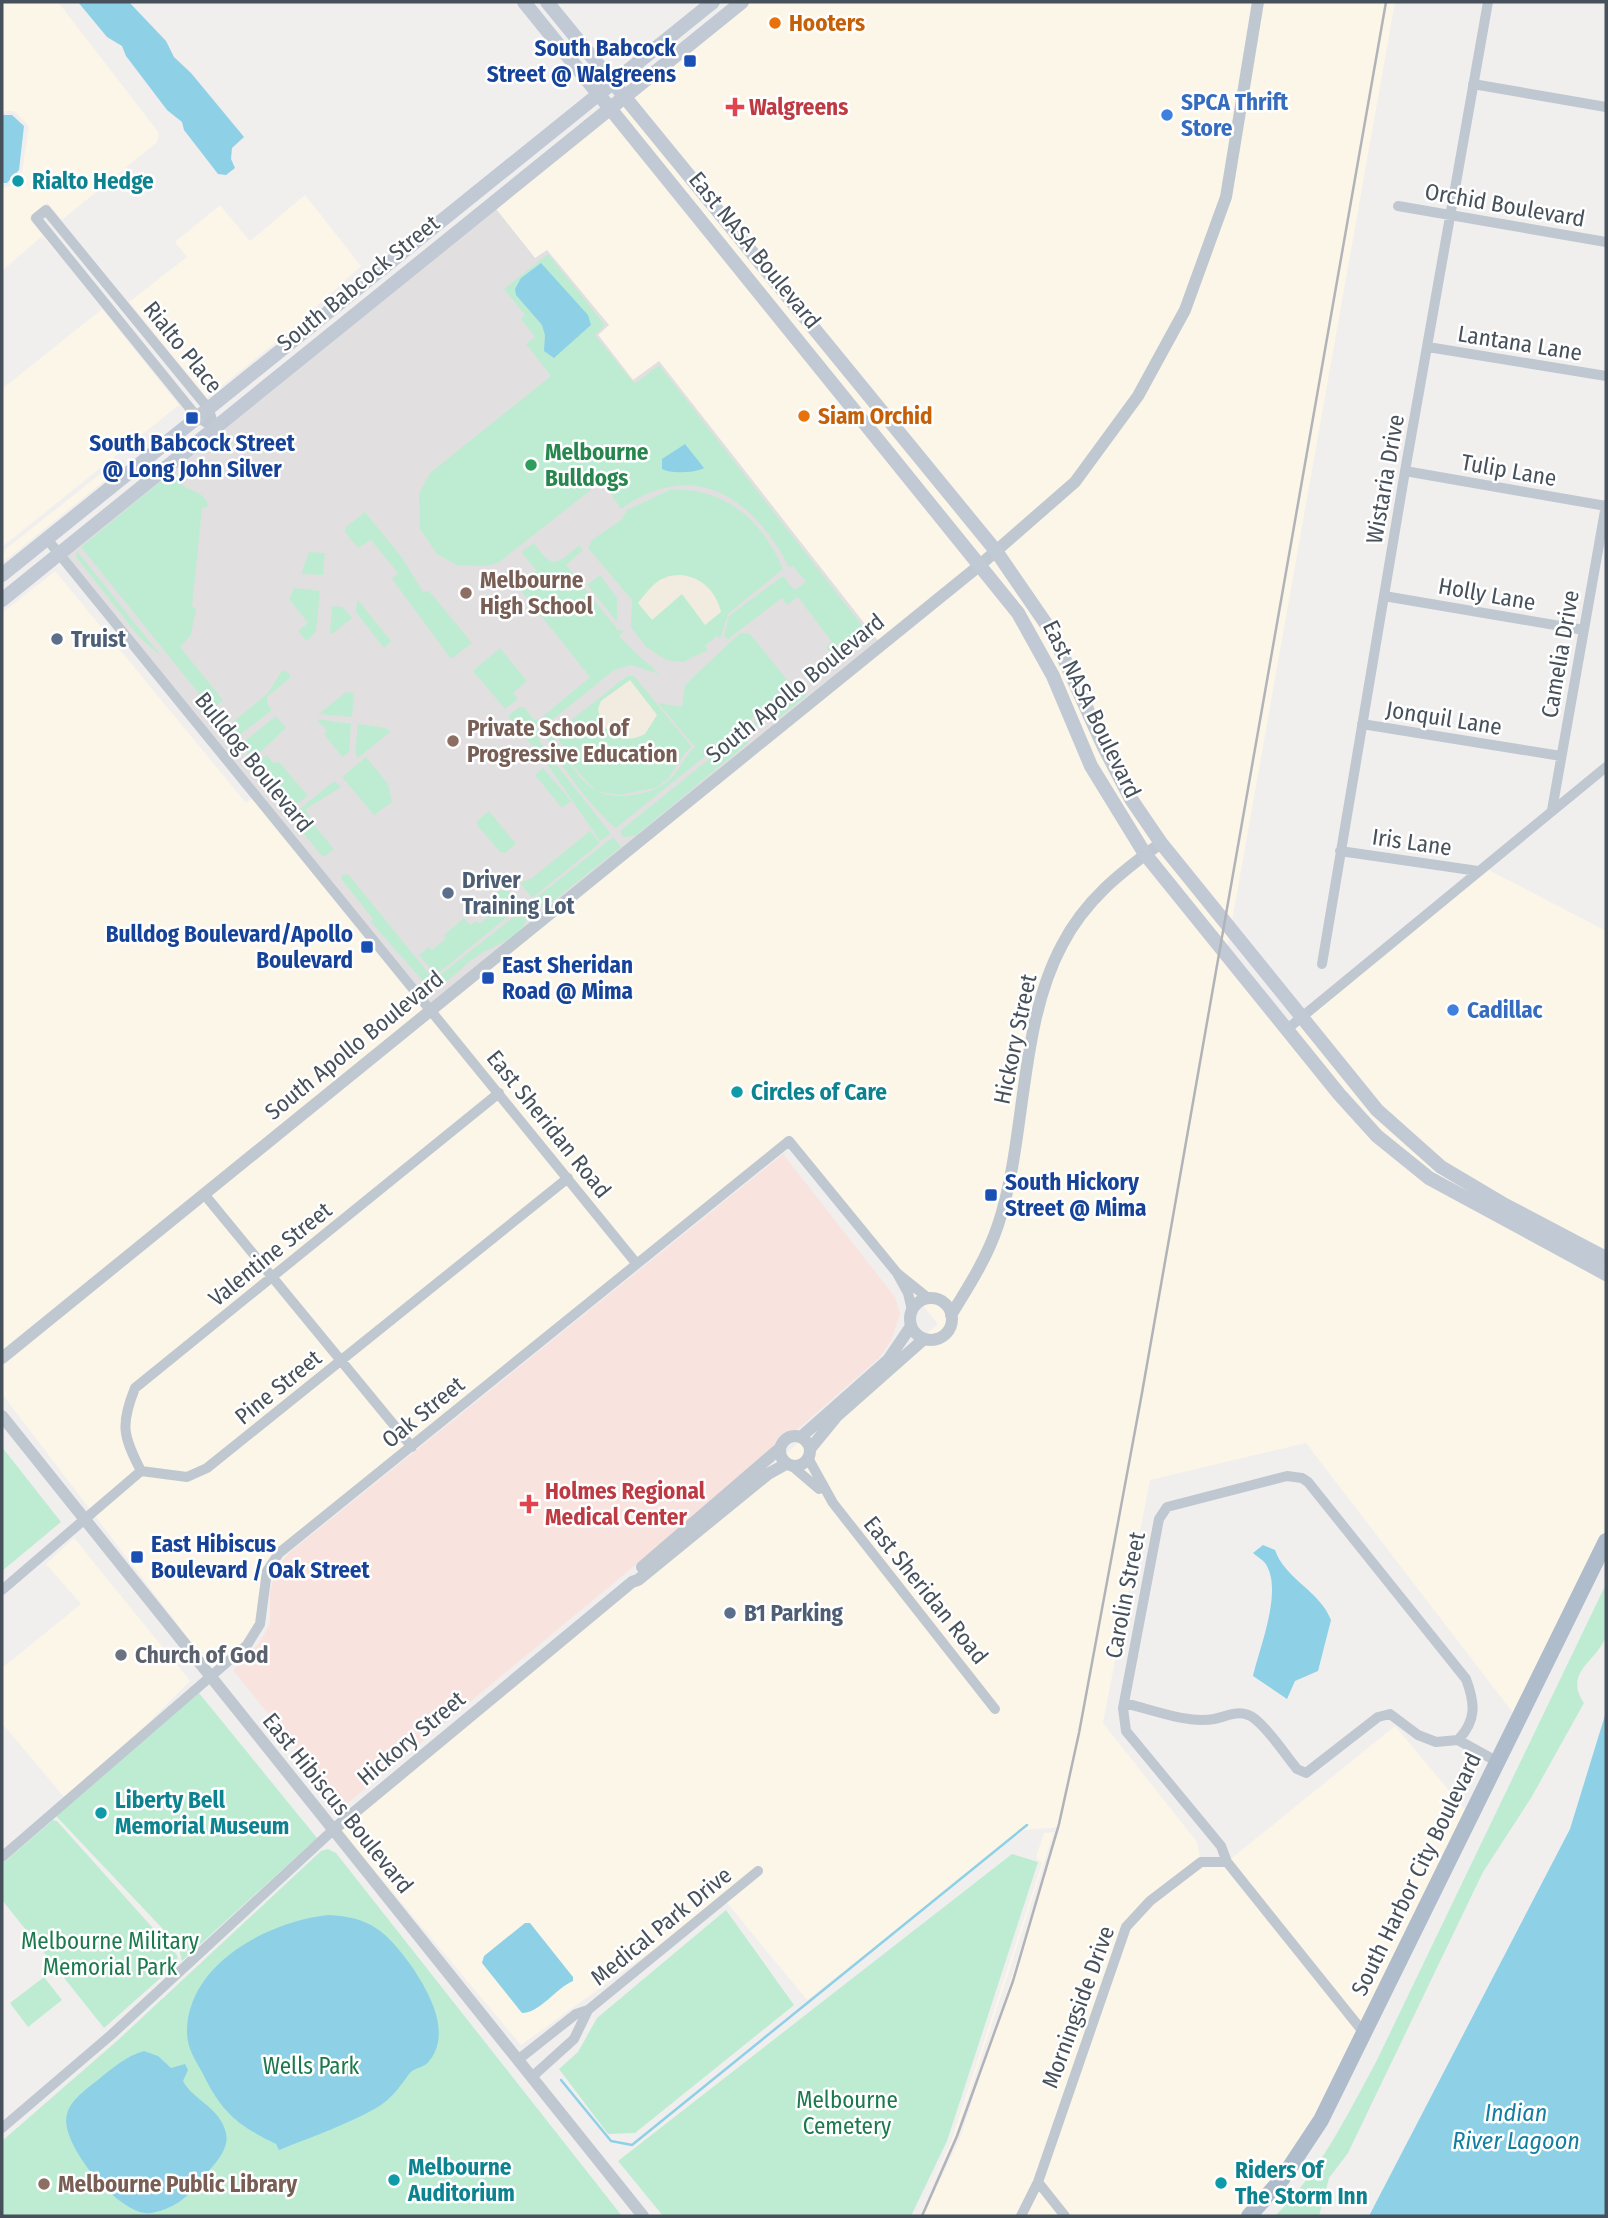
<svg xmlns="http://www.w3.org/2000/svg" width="1608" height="2218" viewBox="0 0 1608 2218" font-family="'Fira Sans Condensed',sans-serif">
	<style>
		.commercial { fill: #fbf6e8 }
		.education { fill: #e2dfe0 }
		.medical { fill: #f9e3df }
		.green { fill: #beecd2 }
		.sand { fill: #f1ecdf }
		.water { fill: #8ed1e7 }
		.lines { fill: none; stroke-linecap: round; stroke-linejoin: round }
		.stream { stroke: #8ed1e7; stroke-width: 2.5 }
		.minor { stroke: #bfc8d0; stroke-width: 10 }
		.tertiary { stroke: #bfc8d0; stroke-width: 12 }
		.secondary { stroke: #c0c9d4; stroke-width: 14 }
		.primary { stroke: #afbccc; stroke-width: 16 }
		.rail { stroke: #b1b3b8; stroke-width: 2.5 }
		.food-dot { fill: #e8710a; stroke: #fff; stroke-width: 2.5 }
		.transit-dot { fill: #1a4fb4; stroke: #fff; stroke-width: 2.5 }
		.health-dot { fill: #e0444e; stroke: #fff; stroke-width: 2.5 }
		.shop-dot { fill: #3f7fe0; stroke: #fff; stroke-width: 2.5 }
		.culture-dot { fill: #0f9aa8; stroke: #fff; stroke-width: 2.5 }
		.leisure-dot { fill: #2e9e5b; stroke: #fff; stroke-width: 2.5 }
		.education-dot { fill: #8d6e63; stroke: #fff; stroke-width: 2.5 }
		.service-dot { fill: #5c6f8a; stroke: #fff; stroke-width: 2.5 }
		.worship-dot { fill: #6b7280; stroke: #fff; stroke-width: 2.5 }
		.labels { text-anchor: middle; stroke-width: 5; stroke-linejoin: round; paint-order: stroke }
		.food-label { font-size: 23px; font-weight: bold; fill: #c56008; stroke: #fff; text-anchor: start }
		.transit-label { font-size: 23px; font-weight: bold; fill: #164399; stroke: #fff; text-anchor: start }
		.shop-label { font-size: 23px; font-weight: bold; fill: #366cbe; stroke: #fff; text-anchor: start }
		.health-label { font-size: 23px; font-weight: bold; fill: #be3a42; stroke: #fff; text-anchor: start }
		.culture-label { font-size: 23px; font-weight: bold; fill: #0d838f; stroke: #fff; text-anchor: start }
		.street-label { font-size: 23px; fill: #47515b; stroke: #fff }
		.leisure-label { font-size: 23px; font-weight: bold; fill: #27864d; stroke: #fff; text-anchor: start }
		.education-label { font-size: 23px; font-weight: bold; fill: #785e54; stroke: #fff; text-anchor: start }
		.service-label { font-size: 23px; font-weight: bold; fill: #4e5e75; stroke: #fff; text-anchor: start }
		.worship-label { font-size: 23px; font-weight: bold; fill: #5b616d; stroke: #fff; text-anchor: start }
		.park-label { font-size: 23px; fill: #1b794d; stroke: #fff }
		.water-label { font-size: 24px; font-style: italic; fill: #137ea2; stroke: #fff }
	</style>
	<rect width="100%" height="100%" fill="#f1eeee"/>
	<path class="commercial" d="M2,2H58L159,133L157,142L62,220L47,203L29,218L62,259L42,236L2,271V188L9,187L22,172L29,126L14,111H2Z
		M742,2H1395L1226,955L1286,1029L1483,867L1606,931V1544L1520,1722L1306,1443L1150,1480L1103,1723L1197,1842L1201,1862H1227L1395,1726L1473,1819L1370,2032L1253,2216H923L960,2138L1060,1827L1024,1830L807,2000L724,1899L521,2045L334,1822L789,1451L938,1324L789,1142L279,1553L262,1592L260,1624L251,1641L211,1668L2,1394V613L55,571L246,803L257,795L658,362L634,381L598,334L609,325L547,250L536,259L492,204Z
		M305,195L361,266L286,334L207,398L129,302L187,257L175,242L220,205L250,241Z
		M102,309L179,405L2,547V389Z
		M104,471L109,477L2,563V552Z
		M74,1538L190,1681L144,1727L64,1797L2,1723V1668L81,1604L46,1564Z
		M1054,1832L955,2137L916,2216L951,2142L1042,1863L1036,1857L1044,1833Z"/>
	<path class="education" d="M492,204L535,258L547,250L609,325L598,335L633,380L659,361L883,647L431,1009L58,553Z"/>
	<path class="medical" d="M783,1154L895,1297L900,1314L891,1341L879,1358L767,1456L343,1807L233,1670L259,1643L270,1624V1591L277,1567L290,1552Z"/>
	<path class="green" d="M548,254L605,325L595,335L632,381L636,383L659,365L864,628L831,654L826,647L832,642L798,597L787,605L782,598L728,639L724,637L729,616L783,576L794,590L806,582L793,566L789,567C753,497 693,457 621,509L602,481L498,563L485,566L457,565L437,554L420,529L419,494L430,473L551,376L526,344L535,337L521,319L525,315L504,289Z
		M172,472L180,478L179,482C189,493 206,490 208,507L202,508L192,606L196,609L191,635L180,647L223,700L212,710L81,547Z
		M670,490C725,487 762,520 783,569L728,614L720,639L717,636L705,646L708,650L683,662L666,660L646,647L631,627L632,600L588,548L592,540L621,520L627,510Z
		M365,512L403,559L423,592L429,591L472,643L451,659L392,579L398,573L371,540L358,548L345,532L346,527Z
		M534,543C552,570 557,565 579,545L583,550L566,565L618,630L624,631L619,636C632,651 645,660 659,674L631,665L614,670L546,725L541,718L590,677L514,582L522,575L525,577L537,571L521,552Z
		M77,551L162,657L140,638L76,557Z
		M309,552L325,553L323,575L301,574Z
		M600,575L617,598V622L587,585Z
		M294,588L320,591L316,632L306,641L298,631L308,623L289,599Z
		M357,599L391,641L384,648L356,612Z
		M332,606L343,607L352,618L332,634L330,633Z
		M740,633L750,634L792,686L616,828C598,816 542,746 545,726C573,758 578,803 632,795C645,793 658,790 668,781C680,771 683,757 695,747L658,703L682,707L685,685Z
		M500,648L527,681L513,693L518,699L505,709L473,671Z
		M286,671L291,677L267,697V704L272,710L236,738L227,727L268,693L281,672Z
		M627,676H634L692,747L685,753L668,779L656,788L619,795L597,791L588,783L574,767L555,733Z
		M806,681V696L780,717L758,723L747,744L635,836L623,837L620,831Z
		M346,692L354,693L352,717L319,714Z
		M519,707H524L534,720L537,719L538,737L544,749L611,834L600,841L547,764L508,716Z
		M276,716L286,728L253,759L241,744Z
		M317,719L351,724L349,752L342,757L324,734L327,731Z
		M358,724L386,728L390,732L358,758L355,753Z
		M267,755L273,763L279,762L308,796L286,811L265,786L263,772L256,763Z
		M366,757L388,784L392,802L374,815L342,777Z
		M543,768L571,801L562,808L535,775Z
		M334,781L341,787L306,809L310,820L334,849L323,857L290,817Z
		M489,811L516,844L505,853L500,852L477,825V821Z
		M590,831L600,843L532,898L520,883L532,878Z
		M613,837L621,847L548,905H542L533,900Z
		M348,874L434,980L525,908L526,922C516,940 492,946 476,957C461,967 448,985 430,989L371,922L373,919L342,880L341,876Z
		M507,890L522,905L436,975L419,955L429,947L432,950L446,938L444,935L464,918L470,925L476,921L479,924L489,917L482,907L484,905L489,911L495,907L489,899L498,891Z
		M2,1447L61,1522L2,1571Z
		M1606,1584C1606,1599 1608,1620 1606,1635C1600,1660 1562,1671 1584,1703L1531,1798L1483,1872L1348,2153L1329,2178L1319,2216H1275C1319,2173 1348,2114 1377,2060Z
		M199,1693L317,1838L182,1961L178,1945L56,1816Z
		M53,1820L57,1821L177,1955L178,1961L173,1967L104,2028L2,1900V1864Z
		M328,1849L336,1853L622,2216H2V2141L118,2040L321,1851Z
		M1012,1854L1038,1862L947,2141L911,2216H663L618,2161Z
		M726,1910L794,2005L635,2133L608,2134L559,2069L578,2052L597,2018Z
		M44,1977L62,2000L28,2027L10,2003Z"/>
	<path class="sand" d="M682,575C703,578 716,592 721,612L705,625L682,594L652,620L638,603C651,587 659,574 682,575Z
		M630,680L657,715L645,734C623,746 602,734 598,709L601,701Z"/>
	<path class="water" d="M78,2H129L166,41L174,57L191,73L244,137L232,148L231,159L235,168L226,175L218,174L184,130L182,122L167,110L126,56L122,46L107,37Z
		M2,115H12L24,126L19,170L7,183H2Z
		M541,263L588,315L591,325L554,358L544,351L545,335L542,325L516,295L515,289L521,278Z
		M685,444L704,468C695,473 670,474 662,469V459Z
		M1263,1545L1275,1550C1285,1579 1320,1591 1331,1620L1318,1671L1295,1681L1287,1699L1253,1676C1259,1649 1284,1589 1265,1563C1262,1559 1256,1556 1253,1553Z
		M1606,1712V2216H1369L1570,1829Z
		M328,1915C370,1917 386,1931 410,1964C428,1990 452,2031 430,2060C424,2069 414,2067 409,2074C402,2084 392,2098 381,2105C354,2122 309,2138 279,2150L276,2144C239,2126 223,2114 204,2076C197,2062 187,2050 187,2032C187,1963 270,1921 328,1915Z
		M525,1923H530L573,1977V1981C556,1988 540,2013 522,2013L482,1963L484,1956Z
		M144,2051L158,2056L171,2068L185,2064L188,2070L183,2081C193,2100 220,2107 226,2133C230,2151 212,2166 202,2179C188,2198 173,2209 151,2213C121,2218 58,2143 67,2114C71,2099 88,2088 99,2079C114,2067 126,2056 144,2051Z"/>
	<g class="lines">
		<path class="stream" d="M561,2080L611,2141L632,2145L1027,1825"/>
		<path class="minor" d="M1473,84L1606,107
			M1398,206L1606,242
			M46,210L208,408L215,428L197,417L36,218Z
			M1428,347L1606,376
			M1405,471L1606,506
			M47,539L636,1263
			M1384,596L1584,630
			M1362,724L1561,756
			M1552,810L1606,505
			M1340,851L1478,871
			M1322,964L1405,471L1488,2
			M1286,1030L1606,767
			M204,1194L412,1447
			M897,1273L928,1298
			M808,1458L833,1503L995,1709
			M792,1466L819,1489
			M141,1471C123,1436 120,1425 135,1388L499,1093
			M141,1471L187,1477L207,1468L568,1178
			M2,1590L141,1471
			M1124,1703C1151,1709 1187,1724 1214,1719C1229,1716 1241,1708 1255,1719C1271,1732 1284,1753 1297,1769L1306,1773L1378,1717L1390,1714L1418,1735L1436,1742L1458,1740L1496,1761
			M2,1857L247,1645L260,1624L267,1571L279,1553L789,1141L897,1273L908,1293L912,1310
			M1364,2033L1227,1862L1221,1846L1126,1731L1123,1708L1159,1519L1167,1507L1287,1476L1302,1478L1308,1482L1466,1679C1475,1703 1477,1720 1458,1740
			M519,2059L576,2014L588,2010L758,1871
			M533,2076L574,2039L588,2010
			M2,2128L111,2035L333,1830
			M1038,2182L1065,2216
			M1021,2216L1038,2182L1126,1927L1150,1901L1201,1862H1227"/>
		<path class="tertiary" d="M910 1319a21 21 0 1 1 42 0a21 21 0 1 1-42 0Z
			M951,1315C969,1286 987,1258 998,1225C1027,1138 1018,1027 1062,945C1085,900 1121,872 1161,843
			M2,1358L980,565L1075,482L1138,396L1185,310L1226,197L1258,2
			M2,1416L643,2216
			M780 1451a15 15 0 1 1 30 0a15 15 0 1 1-30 0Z
			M801,1437L888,1360L911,1326
			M810,1449L837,1416L924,1339
			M642,1567L779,1449
			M333,1830L632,1582L638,1580L768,1474L786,1464"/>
		<path class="secondary" d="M524,2L1018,613L1053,676L1091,766L1145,854L1339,1094L1377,1136L1429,1178L1606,1274
			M547,2L996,551L1053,634L1104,747L1131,799L1161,843L1377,1110L1441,1167L1505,1205L1606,1258
			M2,575L713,2
			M2,600L742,2"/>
		<path class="primary" d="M1249,2216L1282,2179L1321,2120L1606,1541"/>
		<path class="rail" d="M922,2216L957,2136L1013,1981L1059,1824L1079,1733L1142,1393L1386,2"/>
	</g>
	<g class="food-dot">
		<circle cx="775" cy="23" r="7"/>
		<circle cx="804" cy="416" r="7"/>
	</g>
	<g class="transit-dot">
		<rect x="683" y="54" width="14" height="14" rx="3.5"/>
		<rect x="185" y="411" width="14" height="14" rx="3.5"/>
		<rect x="360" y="940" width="14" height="14" rx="3.5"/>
		<rect x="481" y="971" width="14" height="14" rx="3.5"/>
		<rect x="984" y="1188" width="14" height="14" rx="3.5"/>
		<rect x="130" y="1550" width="14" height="14" rx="3.5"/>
	</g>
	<g class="health-dot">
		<path d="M731.5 96.5h7v7h7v7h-7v7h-7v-7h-7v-7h7z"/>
		<path d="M525.5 1493.5h7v7h7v7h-7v7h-7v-7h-7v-7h7z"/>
	</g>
	<g class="shop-dot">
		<circle cx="1167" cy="115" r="7"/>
		<circle cx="1453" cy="1010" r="7"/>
	</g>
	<g class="culture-dot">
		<circle cx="18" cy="181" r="7"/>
		<circle cx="737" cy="1092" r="7"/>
		<circle cx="101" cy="1813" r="7"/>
		<circle cx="394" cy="2180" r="7"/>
		<circle cx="1221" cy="2183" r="7"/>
	</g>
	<circle class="leisure-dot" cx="531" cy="465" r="7"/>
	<g class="education-dot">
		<circle cx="466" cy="593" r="7"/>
		<circle cx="453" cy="741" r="7"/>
		<circle cx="44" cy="2184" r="7"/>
	</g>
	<g class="service-dot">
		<circle cx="57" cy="639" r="7"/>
		<circle cx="448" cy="893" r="7"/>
		<circle cx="730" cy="1613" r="7"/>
	</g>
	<circle class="worship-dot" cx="121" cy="1655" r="7"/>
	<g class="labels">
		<g class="food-label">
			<text x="789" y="31">Hooters</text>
			<text x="818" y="424">Siam Orchid</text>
		</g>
		<g class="transit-label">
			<text x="676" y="56" text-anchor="end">South Babcock<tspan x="676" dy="26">Street @ Walgreens</tspan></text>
			<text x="192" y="451" text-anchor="middle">South Babcock Street<tspan x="192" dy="26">@ Long John Silver</tspan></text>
			<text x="353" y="942" text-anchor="end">Bulldog Boulevard/Apollo<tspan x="353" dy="26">Boulevard</tspan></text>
			<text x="502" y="973">East Sheridan<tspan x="502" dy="26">Road @ Mima</tspan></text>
			<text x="1005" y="1190">South Hickory<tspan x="1005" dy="26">Street @ Mima</tspan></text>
			<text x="151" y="1552">East Hibiscus<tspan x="151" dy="26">Boulevard / Oak Street</tspan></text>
		</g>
		<g class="shop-label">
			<text x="1181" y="110">SPCA Thrift<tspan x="1181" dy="26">Store</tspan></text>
			<text x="1467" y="1018">Cadillac</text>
		</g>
		<g class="health-label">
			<text x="749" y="115">Walgreens</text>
			<text x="545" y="1499">Holmes Regional<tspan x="545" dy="26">Medical Center</tspan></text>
		</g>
		<g class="culture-label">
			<text x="32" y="189">Rialto Hedge</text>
			<text x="751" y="1100">Circles of Care</text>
			<text x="115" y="1808">Liberty Bell<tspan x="115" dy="26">Memorial Museum</tspan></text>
			<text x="408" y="2175">Melbourne<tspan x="408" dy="26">Auditorium</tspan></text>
			<text x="1235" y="2178">Riders Of<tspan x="1235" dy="26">The Storm Inn</tspan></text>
		</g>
		<g class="street-label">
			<text transform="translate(1505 205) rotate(10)" y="8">Orchid Boulevard</text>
			<text transform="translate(755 250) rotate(51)" y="8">East NASA Boulevard</text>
			<text transform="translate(358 283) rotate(-39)" y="8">South Babcock Street</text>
			<text transform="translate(1520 343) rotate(9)" y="8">Lantana Lane</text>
			<text transform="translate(183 347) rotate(51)" y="8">Rialto Place</text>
			<text transform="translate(1509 470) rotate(10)" y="8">Tulip Lane</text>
			<text transform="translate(1385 479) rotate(-80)" y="8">Wistaria Drive</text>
			<text transform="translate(1487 594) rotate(10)" y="8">Holly Lane</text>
			<text transform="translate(1560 654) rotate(-80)" y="8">Camelia Drive</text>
			<text transform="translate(795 688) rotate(-39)" y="8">South Apollo Boulevard</text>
			<text transform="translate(1092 709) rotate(64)" y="8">East NASA Boulevard</text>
			<text transform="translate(1444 718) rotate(9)" y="8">Jonquil Lane</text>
			<text transform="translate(254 762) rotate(51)" y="8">Bulldog Boulevard</text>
			<text transform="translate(1412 842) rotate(8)" y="8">Iris Lane</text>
			<text transform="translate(1015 1039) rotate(-78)" y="8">Hickory Street</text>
			<text transform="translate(354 1045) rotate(-39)" y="8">South Apollo Boulevard</text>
			<text transform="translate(549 1124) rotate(51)" y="8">East Sheridan Road</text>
			<text transform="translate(270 1254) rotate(-39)" y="8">Valentine Street</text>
			<text transform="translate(278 1387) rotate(-39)" y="8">Pine Street</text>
			<text transform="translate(423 1412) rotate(-39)" y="8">Oak Street</text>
			<text transform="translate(926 1590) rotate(51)" y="8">East Sheridan Road</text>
			<text transform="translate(1125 1595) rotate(-79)" y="8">Carolin Street</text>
			<text transform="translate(411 1738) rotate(-40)" y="8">Hickory Street</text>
			<text transform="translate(338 1803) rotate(51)" y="8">East Hibiscus Boulevard</text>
			<text transform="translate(1416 1874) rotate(-64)" y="8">South Harbor City Boulevard</text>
			<text transform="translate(661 1926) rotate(-39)" y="8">Medical Park Drive</text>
			<text transform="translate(1078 2007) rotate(-70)" y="8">Morningside Drive</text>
		</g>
		<g class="leisure-label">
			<text x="545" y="460">Melbourne<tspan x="545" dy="26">Bulldogs</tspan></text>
		</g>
		<g class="education-label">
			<text x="480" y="588">Melbourne<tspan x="480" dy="26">High School</tspan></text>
			<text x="467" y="736">Private School of<tspan x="467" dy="26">Progressive Education</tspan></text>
			<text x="58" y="2192">Melbourne Public Library</text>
		</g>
		<g class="service-label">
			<text x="71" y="647">Truist</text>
			<text x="462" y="888">Driver<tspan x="462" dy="26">Training Lot</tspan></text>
			<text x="744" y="1621">B1 Parking</text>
		</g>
		<g class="worship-label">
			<text x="135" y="1663">Church of God</text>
		</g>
		<g class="park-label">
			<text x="110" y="1949">Melbourne Military<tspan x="110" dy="26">Memorial Park</tspan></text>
			<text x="311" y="2074">Wells Park</text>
			<text x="847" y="2108">Melbourne<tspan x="847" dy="26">Cemetery</tspan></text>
		</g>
		<g class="water-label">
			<text x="1516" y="2121">Indian<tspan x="1516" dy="28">River Lagoon</tspan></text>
		</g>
	</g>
	<rect width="1608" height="2218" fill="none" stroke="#47515b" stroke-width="7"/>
</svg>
